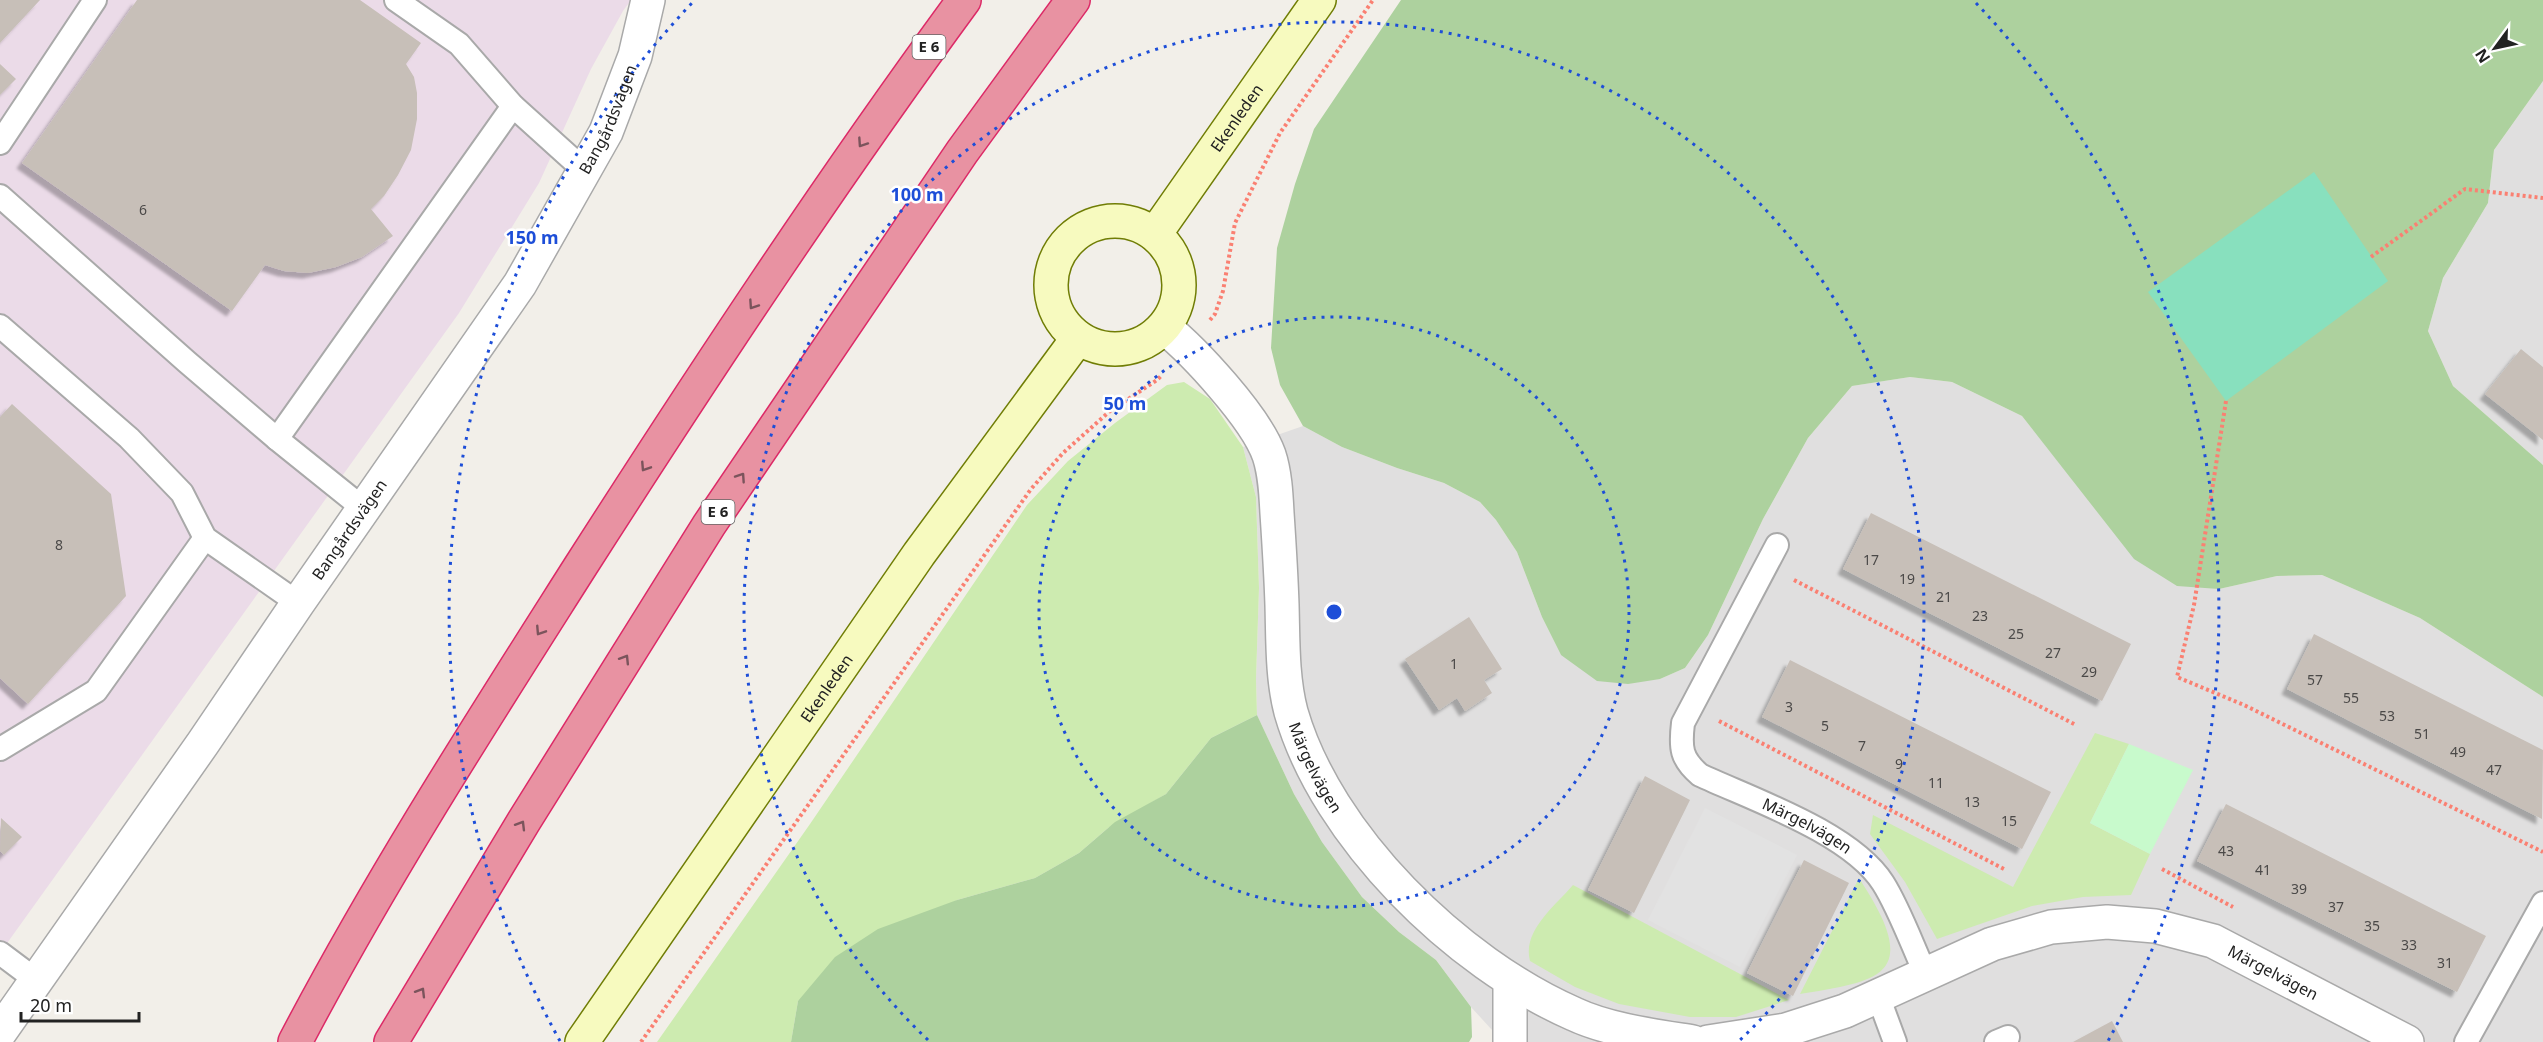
<svg xmlns="http://www.w3.org/2000/svg" width="2543" height="1042" viewBox="0 0 2543 1042" font-family="'Noto Sans',sans-serif">
	<style>
		.residential { fill: #e0dfdf }
		.industrial { fill: #ebdbe8 }
		.grass { fill: #cdebb0 }
		.forest { fill: #add19e }
		.park { fill: #c8facc }
		.pitch { fill: #88e0be }
		.parking { fill: #e2e2e2 }
		.building { fill: #c7bfb8; filter: url(#shadow) }
		.lines { fill: none; stroke-linecap: round; stroke-linejoin: round }
		.lane-casing { stroke: #a9a9a9; stroke-width: 26 }
		.street-casing { stroke: #a9a9a9; stroke-width: 36 }
		.secondary-casing { stroke: #707d05; stroke-width: 36 }
		.highway-casing { stroke: #dc2a67; stroke-width: 36 }
		.path { stroke: #fa8072; stroke-width: 4; stroke-dasharray: 3 3; stroke-linecap: butt }
		.lane { stroke: #fff; stroke-width: 22 }
		.street { stroke: #fff; stroke-width: 33 }
		.secondary { stroke: #f7fabf; stroke-width: 33 }
		.highway { stroke: #e892a2; stroke-width: 33 }
		.oneway { stroke: #7b545c }
		.ring { fill: none; stroke: #1d4ed8; stroke-width: 3; stroke-dasharray: 3 6 }
		.labels { text-anchor: middle; stroke-width: 5; stroke-linejoin: round; paint-order: stroke }
		.number-label { font-size: 14px; fill: #4b4948 }
		.shield { fill: #fff; stroke: #646464; stroke-width: 1.5 }
		.shield-label { font-size: 15px; font-weight: bold; fill: #222 }
		.street-label { font-size: 16px; fill: #222; stroke: #fff }
		.centre { fill: #1d4ed8; stroke: #fff; stroke-width: 3 }
		.ring-label { font-size: 18px; text-anchor: middle; font-weight: bold; fill: #1d4ed8; stroke: #fff; stroke-width: 5; stroke-linejoin: round; paint-order: stroke }
	</style>
	<defs>
		<filter id="shadow"><feDropShadow dx="-5.5" dy="5.5" stdDeviation="1.5" flood-color="#0004"/></filter>
	</defs>
	<rect width="100%" height="100%" fill="#f2efe9"/>
	<path class="residential" d="M2543,81V465L2453,386L2428,331L2443,278L2488,203L2494,150Z
		M1910,377L1952,382L2022,416L2077,485L2219,589L2277,576L2322,575L2420,618L2543,697V1042H1503L1471,1007L1436,960L1399,932L1362,897L1322,842L1294,794L1257,715L1256,679L1259,588L1256,497L1243,447L1303,426L1342,447L1397,468L1444,483L1480,502L1496,520L1517,552L1542,617L1561,655L1660,679L1685,668L1708,635L1763,519L1808,438L1852,386Z"/>
	<path class="industrial" d="M0,0H631L623,11L591,69L539,183L459,313L0,953Z"/>
	<path class="grass" d="M1184,382L1210,399L1243,447L1256,497L1259,588L1256,679L1257,715L1211,738L1166,794L1108,828L1079,853L1035,878L957,900L798,1001L791,1042H657L810,824L1027,505L1068,461L1115,423L1167,385Z
		M2095,733L2129,744L2090,823L2150,854L2131,895L2083,897L2032,906L1937,939L1905,882L1870,834L1873,815L2013,887Z
		M1859,878C1873,901 1910,953 1877,974C1858,986 1823,990 1800,994Z
		M1573,885L1789,1000L1736,1017H1690L1619,1004L1575,987L1530,961C1522,931 1555,906 1573,885Z"/>
	<path class="forest" d="M1401,0H2543V81L2494,150L2488,203L2443,278L2428,331L2453,386L2543,465V697L2420,618L2322,575L2277,576L2219,589L2177,586L2134,559L2022,416L1952,382L1910,377L1852,386L1808,438L1763,519L1708,635L1685,668L1660,679L1628,684L1597,681L1561,655L1542,617L1517,552L1496,520L1480,502L1444,483L1397,468L1342,447L1303,426L1280,385L1271,348L1277,248L1295,184L1314,129Z
		M1257,715L1294,794L1322,842L1362,897L1399,932L1436,960L1471,1007L1472,1037L1469,1042H791L798,1001L835,957L878,929L957,900L1035,878L1079,853L1115,822L1166,794L1211,738Z"/>
	<path class="park" d="M2129,744L2193,770L2150,854L2090,823Z"/>
	<path class="pitch" d="M2314,172L2388,281L2226,401L2148,292Z"/>
	<path class="parking" d="M1705,808L1797,855L1740,967L1648,920Z"/>
	<path class="building" d="M0,0H40L0,43Z
		M137,0H360L421,43L406,64L414,77L417,93V119L411,150L398,175L384,196L371,209L393,236L362,257L336,267L308,273L284,271L265,265L232,311L22,163Z
		M0,64L16,79L0,95Z
		M2521,349L2543,367V440L2485,394Z
		M12,404L111,494L126,596L28,704L0,678V417Z
		M1871,513L2131,644L2102,701L1843,569Z
		M1469,617L1502,669L1484,680L1492,693L1465,711L1457,698L1439,710L1405,659Z
		M2314,634L2543,750L2542,819L2287,689Z
		M1790,660L2051,792L2022,849L1762,717Z
		M1645,776L1690,800L1634,913L1588,890Z
		M2226,804L2486,936L2457,992L2197,861Z
		M1,818L22,837L4,855L0,851Z
		M1804,860L1849,883L1793,996L1747,973Z
		M2112,1021L2123,1042H2073Z"/>
	<g class="lines">
		<defs>
			<g id="lane">
				<path d="M396,0L459,44L513,106L584,170"/>
				<path d="M0,143L95,0"/>
				<path d="M0,196L187,362L277,439L364,509"/>
				<path d="M0,326L129,438L182,493L205,538L298,603"/>
				<path d="M277,439L513,106"/>
				<path id="s1" d="M1777,545L1683,723C1680,748 1681,759 1700,775C1754,800 1851,833 1883,883C1899,908 1913,947 1926,975"/>
				<path d="M0,749L96,691L205,538"/>
				<path d="M0,953L36,980"/>
				<path d="M1878,996L1895,1042"/>
				<path d="M1996,1042L2008,1037"/>
				<path d="M2466,1042L2543,903"/>
			</g>
			<g id="street">
				<path id="s2" d="M1164,327C1195,352 1256,418 1269,455C1275,473 1276,494 1277,513C1279,543 1281,574 1282,605C1283,640 1282,678 1291,712C1327,837 1457,963 1574,1014C1608,1030 1655,1036 1693,1042"/>
				<path d="M1510,981V1042"/>
				<path id="s3" d="M0,1032L203,743L298,603L520,284L606,132L635,56L648,0"/>
				<path id="s4" d="M1708,1042L1786,1030L1845,1011L1992,944L2051,927L2107,922L2155,926L2213,941L2407,1042"/>
			</g>
			<g id="secondary">
				<circle cx="1115" cy="285" r="64"/>
				<path id="s5" d="M1155,234L1319,0"/>
				<path id="s6" d="M582,1042L919,554L1078,338"/>
			</g>
			<path id="highway" d="M295,1042C381,878 481,723 580,567C703,375 829,184 964,0
				M391,1042L524,821L709,525L962,152L1073,0"/>
		</defs>
		<use href="#lane" class="lane-casing"/>
		<use href="#street" class="street-casing"/>
		<use href="#secondary" class="secondary-casing"/>
		<use href="#highway" class="highway-casing"/>
		<path class="path" d="M2371,257L2465,189L2543,198
			M1210,320L1215,314L1223,291L1235,223L1280,133L1373,0
			M2226,401L2194,605L2177,677L2244,705L2543,852
			M1794,580L2076,725
			M1719,721L2004,869
			M2162,869L2233,907
			M641,1042L1031,489L1063,453L1110,411L1157,380L1162,375"/>
		<use href="#lane" class="lane"/>
		<use href="#street" class="street"/>
		<use href="#secondary" class="secondary"/>
		<use href="#highway" class="highway"/>
	</g>
	<defs><path id="oneway-chevron" d="M-2-3.5L2.5 0L-2 3.5" fill="none" stroke-width="1.6" stroke-linecap="round" stroke-linejoin="round" transform="scale(1.5)"/></defs>
	<g class="oneway">
		<use href="#oneway-chevron" transform="translate(862 143) rotate(124)"/>
		<use href="#oneway-chevron" transform="translate(753 305) rotate(124)"/>
		<use href="#oneway-chevron" transform="translate(645 467) rotate(123)"/>
		<use href="#oneway-chevron" transform="translate(741 477) rotate(-56)"/>
		<use href="#oneway-chevron" transform="translate(540 631) rotate(123)"/>
		<use href="#oneway-chevron" transform="translate(625 659) rotate(-58)"/>
		<use href="#oneway-chevron" transform="translate(521 825) rotate(-59)"/>
		<use href="#oneway-chevron" transform="translate(421 992) rotate(-59)"/>
	</g>
	<g class="ring">
		<circle cx="1334" cy="612" r="295"/>
		<path d="M928 1040A590 590 0 1 1 1740 1040"/>
		<path d="M560 1041A885 885 0 0 1 692 3M1976 3A885 885 0 0 1 2108 1041"/>
	</g>
	<g class="labels">
		<g class="number-label">
			<text x="143" y="215">6</text>
			<text x="59" y="550">8</text>
			<text x="1871" y="565">17</text>
			<text x="1907" y="584">19</text>
			<text x="1944" y="602">21</text>
			<text x="1980" y="621">23</text>
			<text x="2016" y="639">25</text>
			<text x="2053" y="658">27</text>
			<text x="1454" y="669">1</text>
			<text x="2089" y="677">29</text>
			<text x="2315" y="685">57</text>
			<text x="2351" y="703">55</text>
			<text x="1789" y="712">3</text>
			<text x="2387" y="721">53</text>
			<text x="1825" y="731">5</text>
			<text x="2422" y="739">51</text>
			<text x="1862" y="751">7</text>
			<text x="2458" y="757">49</text>
			<text x="1899" y="769">9</text>
			<text x="2494" y="775">47</text>
			<text x="1936" y="788">11</text>
			<text x="1972" y="807">13</text>
			<text x="2009" y="826">15</text>
			<text x="2226" y="856">43</text>
			<text x="2263" y="875">41</text>
			<text x="2299" y="894">39</text>
			<text x="2336" y="912">37</text>
			<text x="2372" y="931">35</text>
			<text x="2409" y="950">33</text>
			<text x="2445" y="968">31</text>
		</g>
		<g class="shield">
			<rect x="912.5" y="35" width="33" height="24" rx="4.5"/>
			<rect x="701.5" y="500" width="33" height="24" rx="4.5"/>
		</g>
		<g class="shield-label">
			<text x="929" y="52">E 6</text>
			<text x="718" y="517">E 6</text>
		</g>
		<g class="street-label">
			<text dy="6" stroke="none"><textPath href="#s5" startOffset="142">Ekenleden</textPath></text>
			<text dy="6" stroke="none"><textPath href="#s3" startOffset="1098">Bangårdsvägen</textPath></text>
			<text dy="6" stroke="none"><textPath href="#s3" startOffset="612">Bangårdsvägen</textPath></text>
			<text dy="6" stroke="none"><textPath href="#s6" startOffset="430">Ekenleden</textPath></text>
			<text dy="6" stroke="none"><textPath href="#s2" startOffset="486">Märgelvägen</textPath></text>
			<text dy="6" stroke="none"><textPath href="#s1" startOffset="378">Märgelvägen</textPath></text>
			<text dy="6" stroke="none"><textPath href="#s4" startOffset="596">Märgelvägen</textPath></text>
		</g>
	</g>
	<circle cx="1334" cy="612" r="9" class="centre"/>
	<g class="ring-label">
		<text x="917" y="201">100 m</text>
		<text x="532" y="244">150 m</text>
		<text x="1125" y="410">50 m</text>
	</g>
	<g transform="translate(2495 48) rotate(237)" stroke="#ffffff" stroke-width="4.5" paint-order="stroke">
	<path d="M0-4.5L10 22L0 15L-10 22Z" fill="#222222"/>
	<text y="-9" font-size="16" font-weight="bold" text-anchor="middle" fill="#222222">N</text>
	</g>
	<path d="M21 1012v9h118v-9" fill="none" stroke="#222222" stroke-width="3"/>
	<text x="30" y="1012" font-size="18" fill="#222222" stroke="#ffffff" stroke-width="4.5" paint-order="stroke">20 m</text>
</svg>
